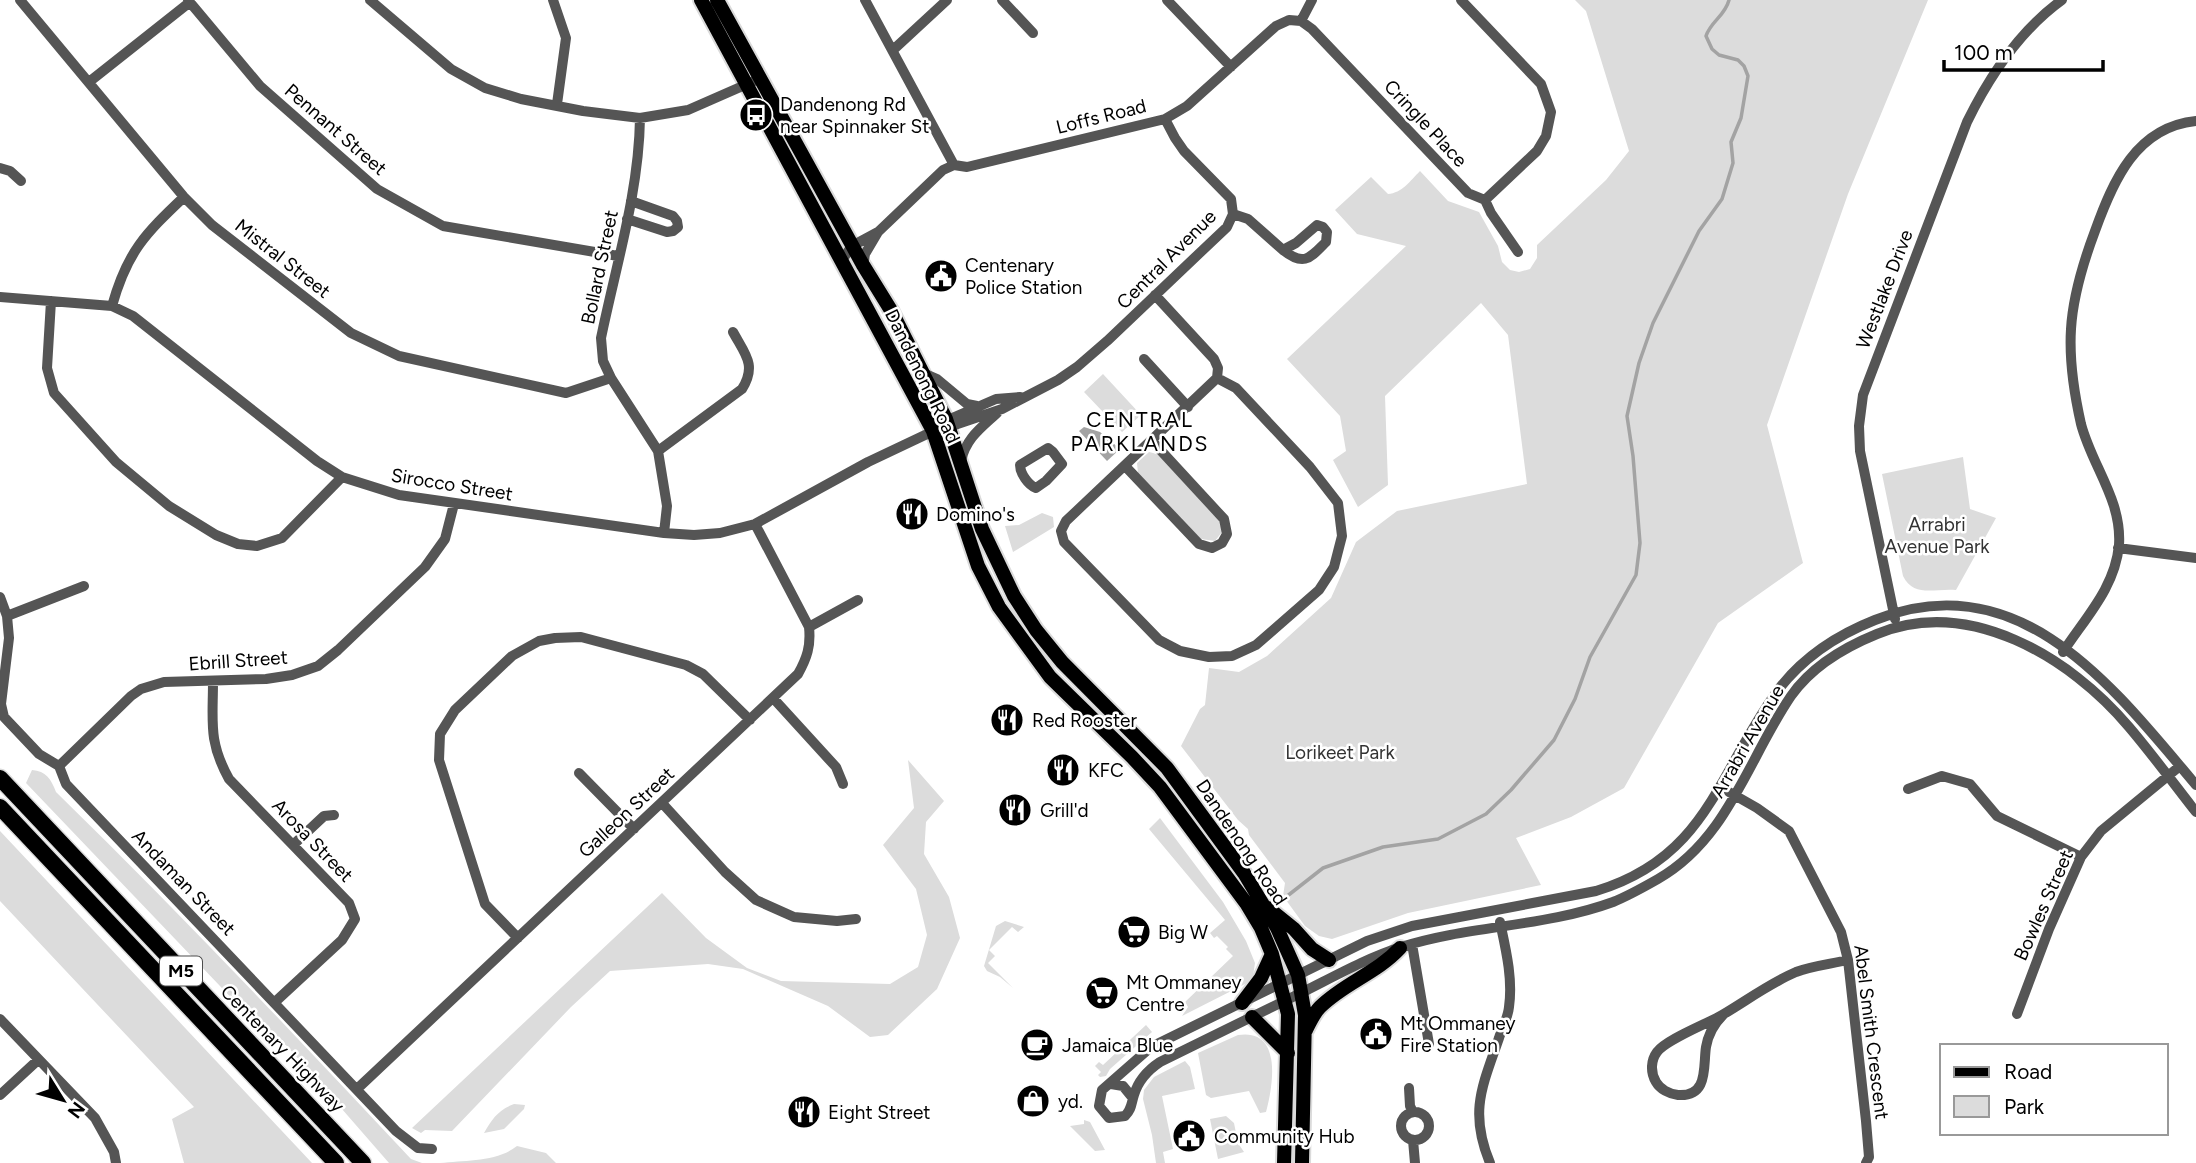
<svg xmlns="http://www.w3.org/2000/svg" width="2196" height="1163" viewBox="0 0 2196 1163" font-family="Figtree,sans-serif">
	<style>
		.green { fill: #dcdcdc }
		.water { fill: #a3a3a3 }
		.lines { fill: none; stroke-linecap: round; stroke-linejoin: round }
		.stream { stroke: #a3a3a3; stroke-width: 3.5 }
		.major-casing { stroke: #dbdbdb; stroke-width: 18 }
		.highway-casing { stroke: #dbdbdb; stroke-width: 19 }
		.minor { stroke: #555; stroke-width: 10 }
		.major { stroke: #000; stroke-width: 14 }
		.highway { stroke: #000; stroke-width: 16 }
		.labels { text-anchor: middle; stroke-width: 5; stroke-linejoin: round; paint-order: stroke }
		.shield { fill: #fff; stroke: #4c4c4c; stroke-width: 2 }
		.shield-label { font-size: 18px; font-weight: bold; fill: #000 }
		.poi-label { font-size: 19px; fill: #000; stroke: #fff; text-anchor: start }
		.street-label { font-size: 19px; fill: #000; stroke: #fff }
		.park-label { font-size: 19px; fill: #333; stroke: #fff }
		.neighbourhood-label { font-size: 21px; letter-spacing: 2px; fill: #000; stroke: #fff }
	</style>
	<rect width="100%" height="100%" fill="#fff"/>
	<path class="green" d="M1575,0H1928L1848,194L1767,425L1803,563L1718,623L1624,788L1571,817L1516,838L1541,885L1408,913L1332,939L1319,936L1305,926L1283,896L1285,883L1249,835L1248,829L1238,820L1181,746L1200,709L1205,705L1209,668L1239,672L1267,656L1331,598L1356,542L1397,511L1527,484L1508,335L1481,303L1385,396L1388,485L1358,507L1333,460L1346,451L1340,416L1287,359L1406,246L1357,234L1335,210L1371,177L1388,194C1402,193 1410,181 1420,171L1448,201L1479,212L1498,246L1502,262L1510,270L1519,272L1530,269L1537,258V245L1606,180L1629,151L1586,11Z
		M1103,374L1141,415L1122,432L1084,392Z
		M1149,452L1157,454L1220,521L1222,532L1215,541L1201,539L1138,473L1137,463Z
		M1963,457L1970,509L1996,518L1956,590C1935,588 1914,598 1903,576L1882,474Z
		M1042,513L1053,517L1054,527L1013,552L1005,526L1019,525Z
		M908,760L944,801L926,822L924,854L949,897L960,938L937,989L888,1035L870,1037L828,1006L743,969L708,964L610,971L571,1007L452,1131L425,1130L421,1133L412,1128L662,893L706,938L747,968L781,981L890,984L918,967L927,935L916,889L883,845L914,808Z
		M32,770C46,771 51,779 56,792C178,911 295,1035 411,1159L422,1163H389L287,1046L241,1008L26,783Z
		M1160,818L1223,902L1246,941L1255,963L1253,976L1247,983L1182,1016L1188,1007L1185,1002L1233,956L1226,949L1228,947L1217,936L1214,938L1210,933L1225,920L1149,829Z
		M0,831L312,1163H184L172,1119L194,1107L0,901Z
		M1005,921L1024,927L1018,932L1012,927L989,950L995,956L988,963L1013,988L1000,977L987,971L984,966L996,926Z
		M1146,1025L1152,1032L1110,1069L1106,1076L1100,1077L1098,1075L1101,1072L1095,1066L1099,1062L1103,1065Z
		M1238,1035C1283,1028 1273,1086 1266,1112L1260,1113L1249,1091L1211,1098L1206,1095L1198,1053Z
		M1185,1061L1190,1067L1195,1089L1162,1096L1173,1149L1163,1152L1165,1163H1156L1152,1135L1143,1099L1144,1090L1154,1077Z
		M514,1104L525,1105L524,1109L504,1129L484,1133C492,1119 498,1110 514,1104Z
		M1226,1116L1234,1123L1238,1143L1244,1152L1218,1159L1210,1119Z
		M1084,1120L1090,1122L1105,1150L1095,1151L1070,1126L1084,1124Z
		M517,1146L546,1153L556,1163H440C465,1160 497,1162 517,1146Z"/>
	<path class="water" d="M1084,427L1100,432L1120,449L1107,461L1079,431Z"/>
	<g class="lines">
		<path class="stream" d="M1286,897L1323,868L1383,847L1438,839L1486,814L1511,790L1554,740L1575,699L1590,657L1636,575L1640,543L1633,456L1627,416L1639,363L1653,323L1699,231L1722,199L1733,163L1731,142L1741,118L1748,76L1744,66L1738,60L1719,55L1712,49L1706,36C1711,21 1725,16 1729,0"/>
		<defs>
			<path id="major" d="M701,0L933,431L978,566L999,607L1050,677L1132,757L1160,787L1246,903L1261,928L1272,954L1288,1014L1284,1163
				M717,0L863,265L892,312L946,419L982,529L1014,596L1036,630L1062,662L1167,768L1244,873L1277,928L1298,975L1305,1015L1302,1163
				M1268,908L1294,929L1312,949L1329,960
				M1242,1003L1261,978L1272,954
				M1252,1017L1288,1053
				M1306,1030C1310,1022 1314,1013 1320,1007C1344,983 1377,973 1400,948"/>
			<path id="highway" d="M0,778L363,1163
				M0,807L336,1163"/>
		</defs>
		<use href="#major" class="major-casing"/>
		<use href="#highway" class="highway-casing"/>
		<path class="minor" d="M20,0L184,197L212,225L351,333L399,356L566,393L611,378
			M188,0L260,86L377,189L443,226L618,256
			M370,0L451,69L485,88L521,99L583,111L640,118L688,110L761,78
			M553,0L566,38L557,104
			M865,0L954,165
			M1002,0L1033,33
			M1167,0L1231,67
			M1461,0L1541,84L1551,112L1546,136L1537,151L1485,200
			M1301,21L1312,29L1468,193L1485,200L1491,213L1518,252
			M893,50L947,0
			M89,82L190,2
			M640,118C639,192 616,265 601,338L603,361L611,378L658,451L667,506L664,533
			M0,168L10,171L21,181
			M1233,214L1248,219L1283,250L1296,243L1317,225L1323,227L1327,232L1326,242C1310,258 1304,267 1283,250
			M627,219L667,232L673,231L678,227L677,221L673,216L631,201
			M842,260L852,246L878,232L943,170L954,165L967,167L1165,119L1187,106L1276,26L1289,20L1301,21L1312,0
			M863,265L865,254L878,232
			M1155,295L1214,359L1218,368L1217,378L1236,388L1310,467L1338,503L1342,536L1334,567L1319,590L1256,645L1232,656L1209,657L1180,651L1159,640L1064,542L1061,531L1066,521L1217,378
			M0,297L112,306L133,316L317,461L342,477L399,495L664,533L694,535L720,533L755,524L868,462L925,435L1002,409L1058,380L1077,367L1107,341L1227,227L1233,214L1231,199L1184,151L1175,138L1165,119
			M51,301L47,368L54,393L116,462L169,506L216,535L238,544L257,546L282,538L342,477
			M112,306C127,252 145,234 184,197
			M1144,359L1188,407
			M921,372L937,379L967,404L977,406
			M943,422L996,399L1020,397
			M1048,448L1053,452L1062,464L1046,481L1036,488C1028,485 1020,473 1020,465Z
			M658,451L742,389C757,365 745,354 733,332
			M961,461C966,438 981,428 997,413
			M1125,466L1199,544L1212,548L1222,543L1227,534L1224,519L1152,441
			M2118,548L2196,558
			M0,597L7,616L9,638L1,704L4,717L39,754L59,766L66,784L396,1131L418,1148L432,1149
			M7,616L84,586
			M1895,619L1860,451L1859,426L1863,395L1967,122C1990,75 2019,31 2062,0
			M809,627L858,600
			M2063,652C2085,618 2115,588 2119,545C2122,500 2092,466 2081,424C2074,393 2069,361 2071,329C2073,295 2083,263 2095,231C2113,181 2136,127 2196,121
			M213,681C213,722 208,741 229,779L349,903L355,919L342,940L275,1002
			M773,698L836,767L843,784
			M59,766L131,696L141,689L164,682L266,679L292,675L318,666L338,650L425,567L445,539L454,504
			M579,773L634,829
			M2196,785C2114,688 2020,562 1875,620C1837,635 1804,656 1778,690C1717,773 1708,857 1596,891L1412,926L1367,941L1151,1047L1102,1090L1099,1106L1109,1118L1125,1116C1132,1109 1131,1104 1134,1095C1138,1081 1148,1070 1160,1062C1207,1039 1255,1015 1303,992C1335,976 1367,958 1401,947C1470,925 1545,927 1613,902C1628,896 1644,887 1658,879C1728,839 1748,759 1791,696C1812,666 1845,647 1877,634C1969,596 2070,657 2129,727C2152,754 2174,784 2196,812
			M1908,789L1942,776L1970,784L1997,816L2081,857
			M1729,792L1757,808L1789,831L1841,932L1848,960L1866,1121L1869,1157L1866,1163
			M662,803L725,872L756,900L794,917L837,921L856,919
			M293,845L324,816L334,815
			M518,938L485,904L439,760L440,734L455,710L512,656L539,641L555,638L581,637L686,665L703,674L750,720
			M1412,944L1429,1044
			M2017,1014L2049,929L2081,857L2101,831L2180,766
			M1723,1015C1714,1024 1708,1035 1706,1047C1703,1066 1709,1097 1678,1095C1669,1094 1660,1089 1656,1082C1650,1072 1651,1060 1657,1052C1667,1039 1707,1024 1722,1015C1746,1001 1770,983 1796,972C1812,966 1831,964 1848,960
			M0,1019L95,1118L114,1152L116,1163
			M1111,1084L1123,1086L1132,1097
			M1409,1088L1410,1106L1413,1112
			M357,1089L798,674C807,658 811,646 809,627L755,524
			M0,1095L38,1060
			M1401 1126a14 14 0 1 1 28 0a14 14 0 1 1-28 0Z
			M1413,1140L1415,1163
			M1490,1163C1469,1112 1482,1087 1499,1038C1502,1028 1508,1018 1509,1007C1513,979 1506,950 1500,922"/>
		<use href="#major" class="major"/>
		<use href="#highway" class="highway"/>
	</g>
	<defs>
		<symbol id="bus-disc" viewBox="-11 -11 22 22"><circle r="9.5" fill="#000" stroke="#fff"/><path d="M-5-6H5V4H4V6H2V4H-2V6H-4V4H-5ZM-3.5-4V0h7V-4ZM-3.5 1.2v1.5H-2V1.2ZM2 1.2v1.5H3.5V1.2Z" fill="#fff"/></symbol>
		<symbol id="civic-disc" viewBox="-11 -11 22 22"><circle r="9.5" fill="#000" stroke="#fff"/><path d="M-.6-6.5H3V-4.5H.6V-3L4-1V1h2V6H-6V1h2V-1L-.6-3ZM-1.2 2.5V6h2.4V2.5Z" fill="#fff"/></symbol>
		<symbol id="restaurant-disc" viewBox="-11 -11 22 22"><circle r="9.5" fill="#000" stroke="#fff"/><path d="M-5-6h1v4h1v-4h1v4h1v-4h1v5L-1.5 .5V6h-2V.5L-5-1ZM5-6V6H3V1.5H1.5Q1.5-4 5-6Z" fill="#fff"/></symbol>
		<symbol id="supermarket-disc" viewBox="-11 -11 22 22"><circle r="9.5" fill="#000" stroke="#fff"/><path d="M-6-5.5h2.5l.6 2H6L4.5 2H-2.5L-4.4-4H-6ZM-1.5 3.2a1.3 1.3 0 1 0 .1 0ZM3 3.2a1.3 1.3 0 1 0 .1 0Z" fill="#fff"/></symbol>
		<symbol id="cafe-disc" viewBox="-11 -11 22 22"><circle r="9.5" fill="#000" stroke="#fff"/><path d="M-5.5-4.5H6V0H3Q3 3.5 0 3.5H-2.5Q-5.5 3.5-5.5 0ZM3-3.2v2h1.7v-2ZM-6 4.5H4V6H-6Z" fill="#fff"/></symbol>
		<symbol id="shop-disc" viewBox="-11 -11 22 22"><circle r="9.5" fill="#000" stroke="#fff"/><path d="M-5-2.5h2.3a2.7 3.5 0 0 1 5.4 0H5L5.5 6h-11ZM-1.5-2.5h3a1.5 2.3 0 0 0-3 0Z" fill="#fff"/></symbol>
	</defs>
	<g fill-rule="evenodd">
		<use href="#bus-disc" x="737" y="96" width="38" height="38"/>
		<use href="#civic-disc" x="922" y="257" width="38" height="38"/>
		<use href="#restaurant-disc" x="893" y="495" width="38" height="38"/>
		<use href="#restaurant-disc" x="988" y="701" width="38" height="38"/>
		<use href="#restaurant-disc" x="1044" y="751" width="38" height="38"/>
		<use href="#restaurant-disc" x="996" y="791" width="38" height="38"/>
		<use href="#supermarket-disc" x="1115" y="913" width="38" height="38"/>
		<use href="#supermarket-disc" x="1083" y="974" width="38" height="38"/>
		<use href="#civic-disc" x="1357" y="1015" width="38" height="38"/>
		<use href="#cafe-disc" x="1018" y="1026" width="38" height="38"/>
		<use href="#shop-disc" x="1014" y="1082" width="38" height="38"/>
		<use href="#restaurant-disc" x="785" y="1093" width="38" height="38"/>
		<use href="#civic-disc" x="1170" y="1117" width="38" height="38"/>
	</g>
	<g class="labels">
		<rect class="shield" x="160" y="956.5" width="42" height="29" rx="5"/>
		<g class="shield-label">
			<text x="181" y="977">M5</text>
		</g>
		<g class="poi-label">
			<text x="780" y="111">Dandenong Rd<tspan x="780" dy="22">near Spinnaker St</tspan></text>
			<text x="965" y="272">Centenary<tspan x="965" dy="22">Police Station</tspan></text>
			<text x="936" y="521">Domino's</text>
			<text x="1032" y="727">Red Rooster</text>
			<text x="1088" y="777">KFC</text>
			<text x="1040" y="817">Grill'd</text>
			<text x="1158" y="939">Big W</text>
			<text x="1126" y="989">Mt Ommaney<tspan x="1126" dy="22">Centre</tspan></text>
			<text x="1400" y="1030">Mt Ommaney<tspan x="1400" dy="22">Fire Station</tspan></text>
			<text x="1062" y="1052">Jamaica Blue</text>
			<text x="1058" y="1108">yd.</text>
			<text x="828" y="1119">Eight Street</text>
			<text x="1214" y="1143">Community Hub</text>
		</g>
		<g class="street-label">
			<text transform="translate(1101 116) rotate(-14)" y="7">Loffs Road</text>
			<text transform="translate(1426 123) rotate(47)" y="7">Cringle Place</text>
			<text transform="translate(336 129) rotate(41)" y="7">Pennant Street</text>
			<text transform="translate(283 258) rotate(38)" y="7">Mistral Street</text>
			<text transform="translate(1166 259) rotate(-45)" y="7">Central Avenue</text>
			<text transform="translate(599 267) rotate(-78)" y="7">Bollard Street</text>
			<text transform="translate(1884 289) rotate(-69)" y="7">Westlake Drive</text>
			<text transform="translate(923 376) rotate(64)" y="7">Dandenong Road</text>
			<text transform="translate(452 484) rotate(9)" y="7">Sirocco Street</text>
			<text transform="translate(238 660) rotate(-4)" y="7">Ebrill Street</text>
			<text transform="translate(1747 741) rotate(-60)" y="7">Arrabri Avenue</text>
			<text transform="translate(626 812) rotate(-43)" y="7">Galleon Street</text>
			<text transform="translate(313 840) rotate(46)" y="7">Arosa Street</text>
			<text transform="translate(1242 842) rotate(56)" y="7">Dandenong Road</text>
			<text transform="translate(184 882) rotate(46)" y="7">Andaman Street</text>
			<text transform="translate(2043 905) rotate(-66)" y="7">Bowles Street</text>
			<text transform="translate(1872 1032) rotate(83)" y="7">Abel Smith Crescent</text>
			<text transform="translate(283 1048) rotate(46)" y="7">Centenary Highway</text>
		</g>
		<g class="park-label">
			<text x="1937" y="531">Arrabri<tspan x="1937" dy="22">Avenue Park</tspan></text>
			<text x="1340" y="759">Lorikeet Park</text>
		</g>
		<g class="neighbourhood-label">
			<text x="1140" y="427">CENTRAL<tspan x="1140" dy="24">PARKLANDS</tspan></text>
		</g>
	</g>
	<rect x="1940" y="1044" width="228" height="91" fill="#ffffff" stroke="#999999" stroke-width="2"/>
	<rect x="1954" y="1067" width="35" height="10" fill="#000000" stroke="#999999" stroke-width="2"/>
	<text x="2004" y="1079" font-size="21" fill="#000000">Road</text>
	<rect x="1954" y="1096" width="35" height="21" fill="#dcdcdc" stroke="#999999" stroke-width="2"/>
	<text x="2004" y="1114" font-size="21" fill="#000000">Park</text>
	<g transform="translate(63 1100) rotate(127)" stroke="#ffffff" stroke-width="5" paint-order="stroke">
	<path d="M0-5L12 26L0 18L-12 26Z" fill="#000000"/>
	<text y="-10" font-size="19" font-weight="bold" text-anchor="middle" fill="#000000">N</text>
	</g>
	<path d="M1944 60v10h159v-10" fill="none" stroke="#000000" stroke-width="3.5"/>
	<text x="1954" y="60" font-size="21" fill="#000000" stroke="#ffffff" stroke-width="5" paint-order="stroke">100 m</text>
</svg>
